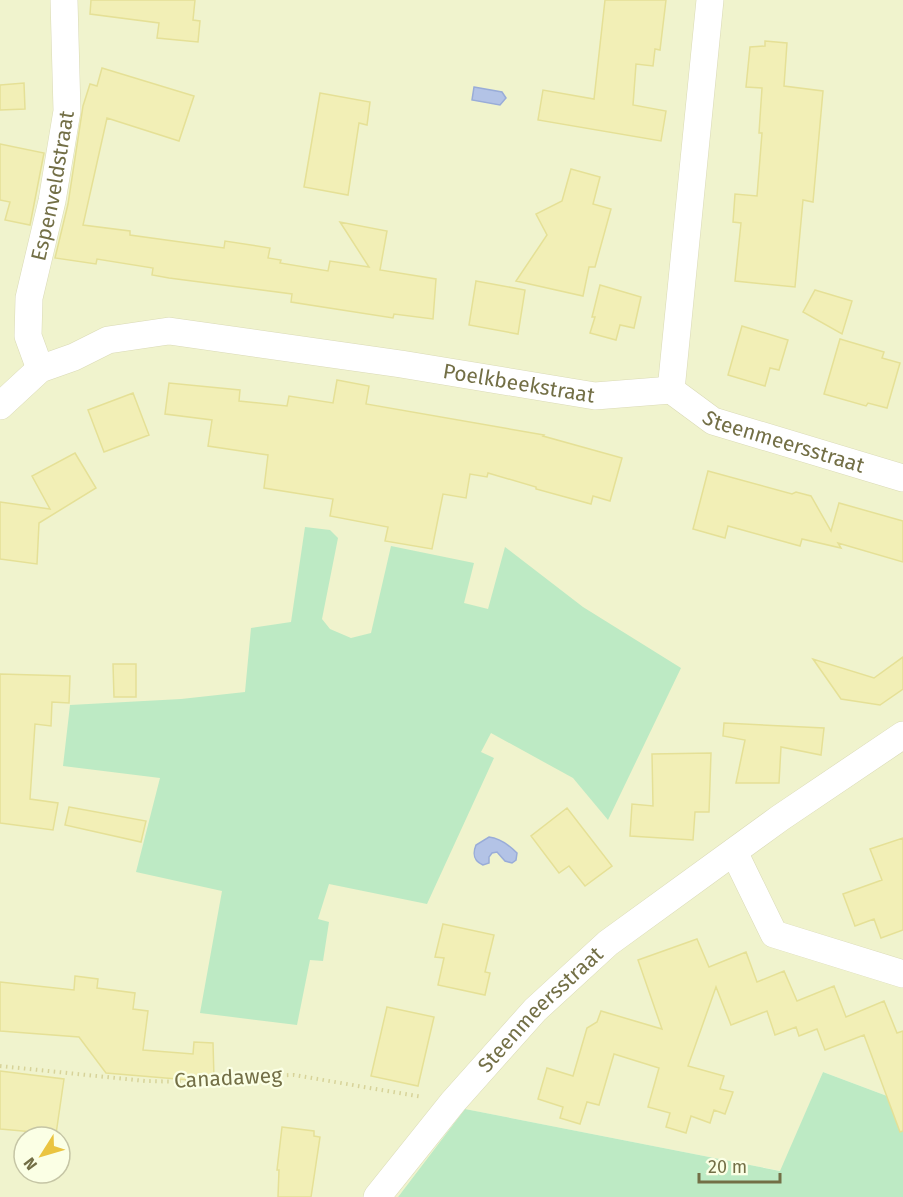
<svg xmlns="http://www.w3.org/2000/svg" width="903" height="1197" viewBox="0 0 903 1197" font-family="'Fira Sans',sans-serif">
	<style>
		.residential { fill: #f0f3cd; fill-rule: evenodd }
		.green { fill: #bdeac4 }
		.water { fill: #b3c3e6; stroke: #99acd8; stroke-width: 1.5 }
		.building { fill: #f2efb6; stroke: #e5e096; stroke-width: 1.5 }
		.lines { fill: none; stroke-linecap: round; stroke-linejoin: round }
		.minor-casing { stroke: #dadab6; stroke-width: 28 }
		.path { stroke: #d7d399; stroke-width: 4; stroke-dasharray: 1.5 4.5; stroke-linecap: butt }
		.minor { stroke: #fff; stroke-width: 27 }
		.labels { text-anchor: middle; stroke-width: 4.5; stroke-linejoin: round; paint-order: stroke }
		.street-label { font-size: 21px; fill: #736f46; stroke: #fbffe5 }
	</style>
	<rect width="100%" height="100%" fill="#f8fcde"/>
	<path class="residential" d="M0,0H903V1102L823,1072L781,1171L465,1109L398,1197H0ZM24,1137H60V1173H24Z"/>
	<path class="green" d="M305,527L330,530L338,538L322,619L330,629L351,638L371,633L391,546L474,563L464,603L488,609L505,547L583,607L681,668L608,820L573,778L491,733L481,752L494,758L427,904L329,884L318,919L329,922L323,961L310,960L297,1025L200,1013L222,891L136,872L160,778L63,766L70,705L181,699L245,692L251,628L291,622Z
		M823,1072L903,1102V1197H398L465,1109L780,1171Z"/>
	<path class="water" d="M474,87L502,92L506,98L500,105L472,100Z
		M489,837C499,838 510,846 517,853L516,860L512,863L505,861L497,852L492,853L489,857V863L483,865C474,861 472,855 476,845Z"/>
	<path class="building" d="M91,0H195L193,20L200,21L198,42L157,38L159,23L90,14Z
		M605,0H666L660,50L655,49L653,66L636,64L633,105L666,111L661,141L538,120L543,90L594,99Z
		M765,41L787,43L784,86L823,91L813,202L803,200L795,287L735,281L741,223L733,222L735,194L757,196L762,133H759L762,88L746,87L750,47L765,46Z
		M102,68L194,96L179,141L107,118L83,225L130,231V235L224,248L225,241L270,248L268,258L281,260L280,263L328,271L330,261L369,267L340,222L387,231L380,270L436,279L433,319L394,314L393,318L291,302L292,294L169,278L152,275L153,268L97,259L96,264L55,258L68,204L83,106L90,84L97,86Z
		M24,83L25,109L0,110V85Z
		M320,93L370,102L367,125L359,123L348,195L304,187Z
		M0,144L44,153L30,225L5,220L10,202L0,200Z
		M571,169L600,177L593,204L611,209L595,267H589L583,296L516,281L547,235L536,214L562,201Z
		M476,281L525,290L518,334L469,325Z
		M600,285L641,297L634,328L620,325L616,340L590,333L595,317H592Z
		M815,290L852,301L842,334L803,312Z
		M742,326L788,340L779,370L770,368L765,386L728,375Z
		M840,339L884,352L882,358L900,363L887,408L868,403L866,406L824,394Z
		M337,380L369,386L366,404L544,435L543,436L622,458L610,501L593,496L591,504L536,489V487L488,473L487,477L470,474L466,498L443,494L432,549L385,541L388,527L330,516L333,499L264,488L268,455L208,446L212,420L165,414L169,383L240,390L239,401L287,406L289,396L333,403Z
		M133,393L149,435L104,452L88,410Z
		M75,453L96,488L39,523L37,564L0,559V502L50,509L32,476Z
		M708,471L792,494L796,492L811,496L831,531L839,503L903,521V562L838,543L841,548L802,539L800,546L728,526L725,538L693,529Z
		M903,657V689L880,705L841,699L813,659L874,678Z
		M113,664H136V697H114Z
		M0,674L70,676L69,703L52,702L51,726L35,724L30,799L58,803L53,830L0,823Z
		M724,723L824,728L821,755L781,747L779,783H736L745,740L723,736Z
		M711,753L709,812H695L693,840L630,836L632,804L653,806L652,754Z
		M69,807L146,821L141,842L65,825Z
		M567,808L612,866L585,886L569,866L559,873L531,836Z
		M903,838V930L881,938L874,919L855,926L843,894L882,880L870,849Z
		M443,924L494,935L485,972L490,973L485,995L438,985L444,958L435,957Z
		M697,939L709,967L746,952L757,982L784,971L797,1001L834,986L846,1017L884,1001L897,1033L903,1031V1131L900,1132L864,1035L825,1050L817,1029L799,1036L796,1027L775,1035L767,1011L731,1025L716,987L688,1066L724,1076L720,1089L733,1092L725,1114L714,1110L710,1123L691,1116L686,1133L666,1127L670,1113L648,1107L659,1068L614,1054L599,1105L587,1102L580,1124L560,1118L563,1107L538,1099L547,1068L573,1076L587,1028L597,1022L601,1011L662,1029L638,960Z
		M75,976L98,979L97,988L135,993L133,1009L148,1011L143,1050L193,1054L194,1042L213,1043L214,1078L189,1080L106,1073L79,1037L0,1031V982L74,990Z
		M387,1007L434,1017L418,1086L371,1076Z
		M0,1071L64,1079L56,1134L0,1129Z
		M282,1127L314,1131V1136L320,1137L311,1197H278L279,1170H277Z"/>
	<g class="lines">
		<defs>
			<g id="minor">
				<path id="s1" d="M40,369L28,336L29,298L52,201L67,111L64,0"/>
				<path d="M671,390L710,0"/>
				<path id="s2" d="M671,390L713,421L903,478"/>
				<path id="s3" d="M0,406L40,369L74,357L108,340L169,331L401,364L595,396L671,390"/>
				<path d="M734,852L774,934L903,974"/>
				<path id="s4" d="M377,1197L453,1102L535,1010L608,943L780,818L903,735"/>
			</g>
		</defs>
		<use href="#minor" class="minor-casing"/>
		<path class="path" d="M0,1066L145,1081L191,1082L246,1076L294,1075L423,1097"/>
		<use href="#minor" class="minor"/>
	</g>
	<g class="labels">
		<g class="street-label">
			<text dy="7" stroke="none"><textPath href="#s1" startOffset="188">Espenveldstraat</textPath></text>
			<text dy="7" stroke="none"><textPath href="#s3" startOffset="544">Poelkbeekstraat</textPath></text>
			<text dy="7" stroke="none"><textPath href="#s2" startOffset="126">Steenmeersstraat</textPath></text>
			<text dy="7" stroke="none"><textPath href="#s4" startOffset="249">Steenmeersstraat</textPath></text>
			<text transform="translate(228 1078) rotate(-3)" y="7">Canadaweg</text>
		</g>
	</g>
	<g transform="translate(42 1155) rotate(233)"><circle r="28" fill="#fbffe5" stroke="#c5c5a5" stroke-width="1.5"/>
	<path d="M0-4.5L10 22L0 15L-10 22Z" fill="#eac440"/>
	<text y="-9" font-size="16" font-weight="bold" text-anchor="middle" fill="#736f46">N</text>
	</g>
	<path d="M699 1173v9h81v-9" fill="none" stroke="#736f46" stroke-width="3"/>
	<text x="708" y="1173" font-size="18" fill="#736f46" stroke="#fbffe5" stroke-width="4.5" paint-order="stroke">20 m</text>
</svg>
